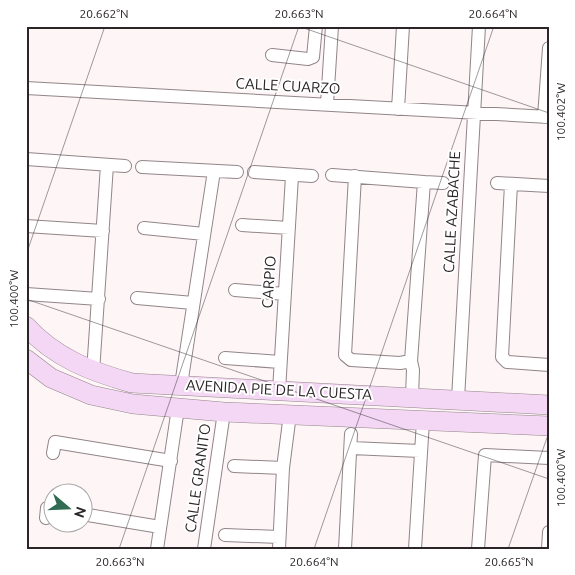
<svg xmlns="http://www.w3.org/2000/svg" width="575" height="575" viewBox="0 0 575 575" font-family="Ubuntu,sans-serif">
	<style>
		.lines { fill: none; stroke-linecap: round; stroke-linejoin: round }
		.minor-casing { stroke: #928588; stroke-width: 14 }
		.secondary-casing { stroke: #928588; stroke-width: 20 }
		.minor { stroke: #fff; stroke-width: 12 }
		.secondary { stroke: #f4d7f4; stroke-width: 19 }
		.ticks { fill: none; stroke: #2b2527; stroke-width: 1; stroke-opacity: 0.45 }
		.labels { text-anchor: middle; stroke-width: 4; stroke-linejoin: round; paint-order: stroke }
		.street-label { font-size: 15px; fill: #2b2527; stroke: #fff }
		.neatline { fill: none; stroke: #2b2527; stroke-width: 2 }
		.ticks-label { font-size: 12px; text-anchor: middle; fill: #2b2527 }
	</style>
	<rect width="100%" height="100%" fill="#fef5f7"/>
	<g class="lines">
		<defs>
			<path id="minor" d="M272,55L308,59L313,57L316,26
				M26,88L549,117
				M327,104L332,26
				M398,109L403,26
				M544,117L549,48
				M26,159L125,166
				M142,167L237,172
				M254,172L312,176
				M332,175L424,182L411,361L413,370L412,396
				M355,176L345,355L351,360L400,363L411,361
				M424,182L443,183
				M497,183L549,186
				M511,184L502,357L507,362L549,365
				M242,225L289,228
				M26,226L103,231
				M144,228L204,234
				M235,290L285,294
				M26,294L99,299
				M137,298L193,303
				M225,358L280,362
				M93,372L107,165
				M181,385L214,171
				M279,391L292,176
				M458,399L479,26
				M351,448L420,451
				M53,453L55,442L171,461
				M234,466L283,468
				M82,514L160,527
				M46,518L47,508L52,509
				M225,535L279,537
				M157,549L178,408
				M204,549L224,412
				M279,549L283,468L290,414
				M345,549L351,434
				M415,549L423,421
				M478,549L485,455L549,458
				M548,549L549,532"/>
			<path id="secondary" d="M26,326C55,358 92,372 132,383L549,405
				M26,359L51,378L91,395L133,404L224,412L549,426"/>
		</defs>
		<use href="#minor" class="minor-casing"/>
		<use href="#secondary" class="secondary-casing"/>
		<use href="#minor" class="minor"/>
		<use href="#secondary" class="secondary"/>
	</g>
	<path class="ticks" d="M298,26L549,113M26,255L105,26M26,299L549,479M119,549L299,26M314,549L494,26M508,549L549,432"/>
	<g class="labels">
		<g class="street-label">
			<text transform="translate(288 86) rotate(3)" y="5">CALLE CUARZO</text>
			<text transform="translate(452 212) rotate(-87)" y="5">CALLE AZABACHE</text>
			<text transform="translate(269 282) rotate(-86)" y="5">CARPIO</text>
			<text transform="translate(279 390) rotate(3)" y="5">AVENIDA PIE DE LA CUESTA</text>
			<text transform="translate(198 478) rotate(-82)" y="5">CALLE GRANITO</text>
		</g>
	</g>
	<rect width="575" height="575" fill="none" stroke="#ffffff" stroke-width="55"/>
	<g transform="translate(68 508) rotate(109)"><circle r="24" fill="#ffffff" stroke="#aaa8a9"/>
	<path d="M0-4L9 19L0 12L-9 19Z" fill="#306b54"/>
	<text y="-8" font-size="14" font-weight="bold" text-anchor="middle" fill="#2b2527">N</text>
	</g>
	<rect x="28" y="28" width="520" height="520" class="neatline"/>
	<g class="ticks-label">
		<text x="104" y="18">20.662°N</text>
		<text x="299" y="18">20.663°N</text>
		<text x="493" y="18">20.664°N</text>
		<text transform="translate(561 112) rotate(-90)" y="4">100.402°W</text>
		<text transform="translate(14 299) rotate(-90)" y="4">100.400°W</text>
		<text transform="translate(561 478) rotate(-90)" y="4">100.400°W</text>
		<text x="120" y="566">20.663°N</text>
		<text x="314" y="566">20.664°N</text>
		<text x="509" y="566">20.665°N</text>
	</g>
</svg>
